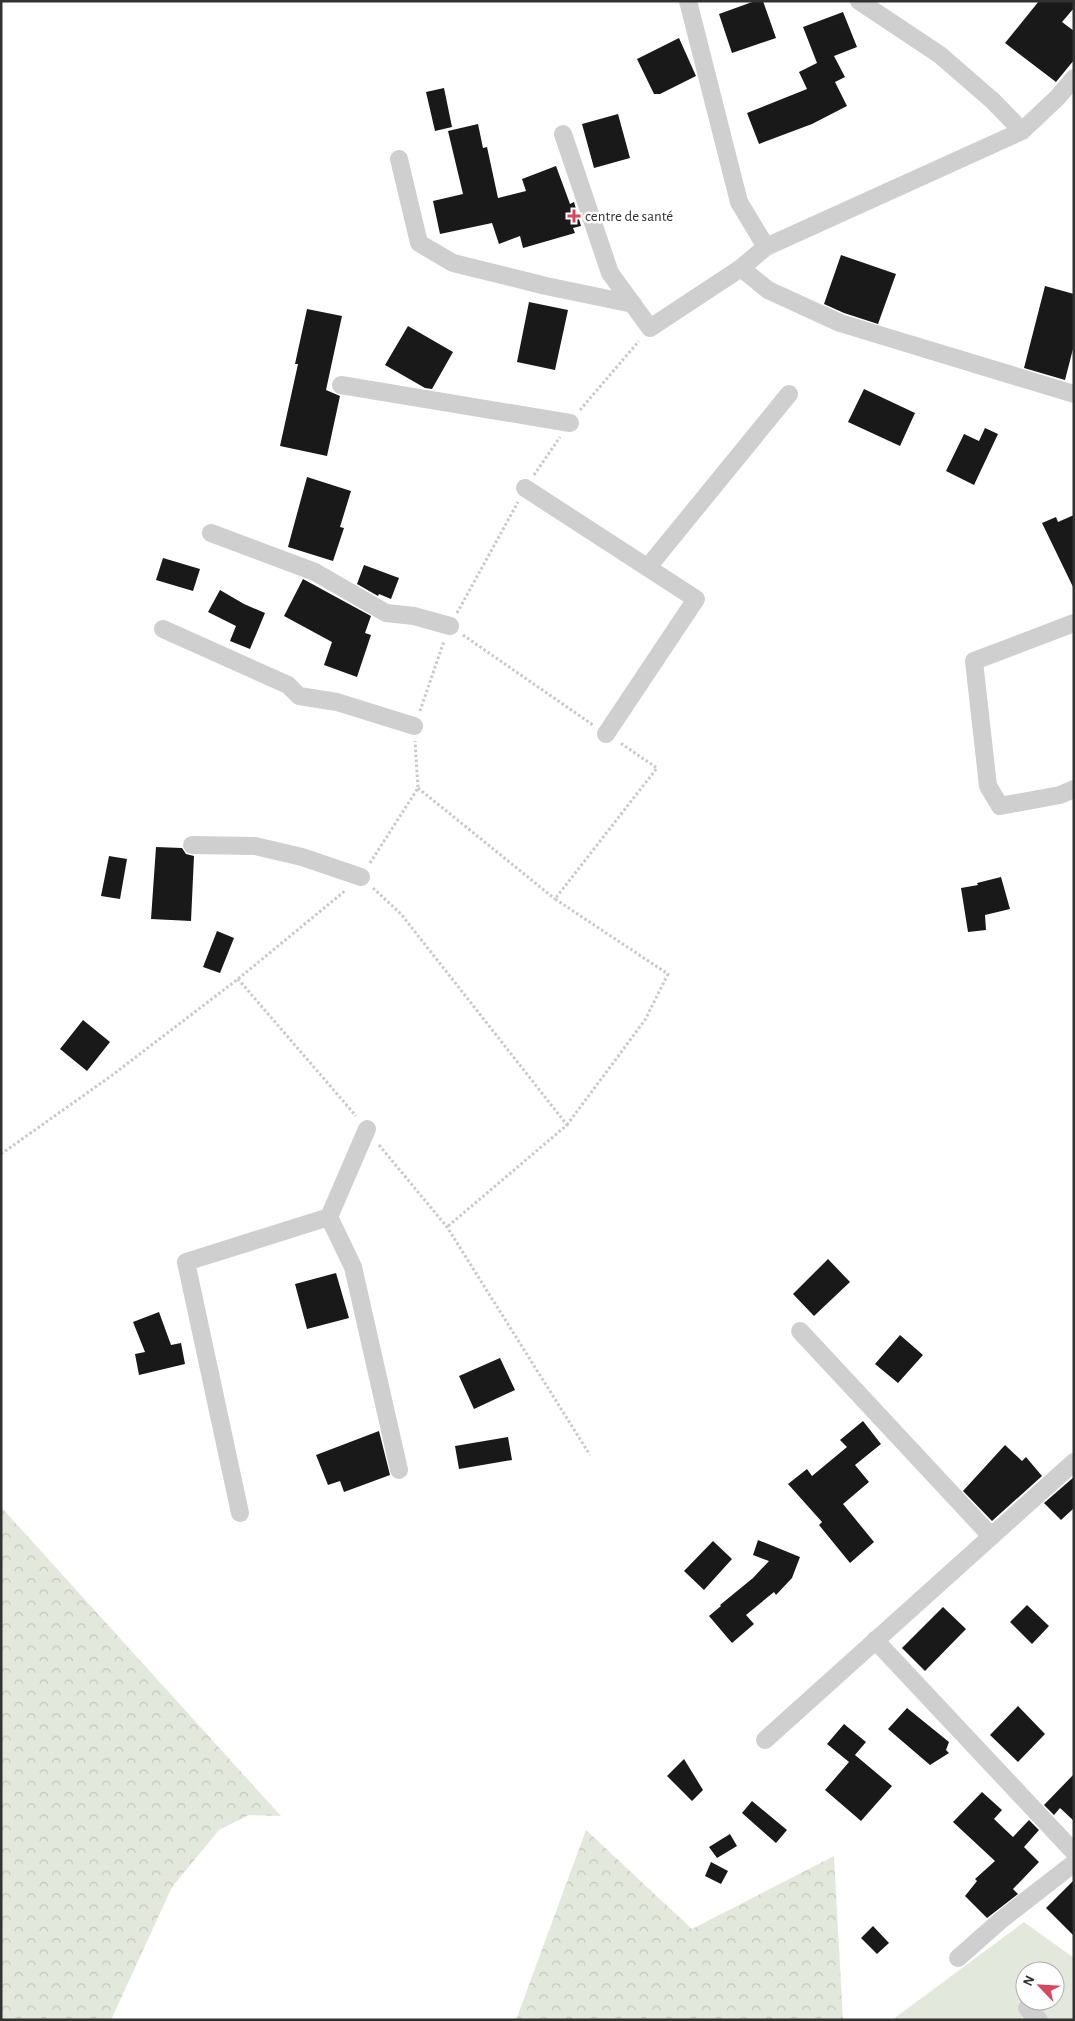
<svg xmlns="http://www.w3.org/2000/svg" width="1075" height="2021" viewBox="0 0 1075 2021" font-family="'Alegreya Sans',sans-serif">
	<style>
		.green { fill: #e3e8dc; fill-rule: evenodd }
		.forest { fill: url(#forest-crowns) }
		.building { fill: #191919 }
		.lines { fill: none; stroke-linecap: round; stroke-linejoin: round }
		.path { stroke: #c9c9c9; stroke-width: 3; stroke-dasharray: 2.5 2.5; stroke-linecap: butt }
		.street { stroke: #cfcfcf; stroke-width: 18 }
		.poi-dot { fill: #d6485d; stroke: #fff; stroke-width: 2 }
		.labels { text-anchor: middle; stroke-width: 5; stroke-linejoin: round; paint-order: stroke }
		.poi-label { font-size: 15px; fill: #323232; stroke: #fff; text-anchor: start }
	</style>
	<defs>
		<pattern id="forest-crowns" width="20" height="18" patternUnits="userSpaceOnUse" patternTransform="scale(1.25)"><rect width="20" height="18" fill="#e3e8dc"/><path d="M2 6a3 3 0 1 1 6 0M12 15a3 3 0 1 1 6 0" fill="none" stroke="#c3c7bd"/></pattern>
	</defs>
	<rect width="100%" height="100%" fill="#fff"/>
	<path class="green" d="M1024,1922L1074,1958V2020H892ZM1025,1971H1055V2001H1025Z"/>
	<path class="forest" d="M1,1507L281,1816L249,1815L219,1830L172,1887L111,2020H1Z
		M586,1830L692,1929L834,1856L843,2020H516Z"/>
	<path class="building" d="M755,1H763L776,38L732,53L719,14Z
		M1039,1H1074V8L1062,22L1074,31V60L1056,82L1005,43Z
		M843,12L857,47L834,56L845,77L835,82L847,106L812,124L759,144L747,113L807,89L799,72L817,63L803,27Z
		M679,38L696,76L660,94H654L637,59Z
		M444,88L452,127L435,131L426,92Z
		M618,114L630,158L594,168L582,124Z
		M478,124L483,148L487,147L498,198L526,191L522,179L556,166L570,204L574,202L581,226L573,228L575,233L523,248L520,236L499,244L492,223L440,234L433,201L463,194L448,131Z
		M841,255L896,274L878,324L844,313L824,304Z
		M1045,286L1074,294V345L1065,380L1024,368Z
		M529,302L568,310L555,370L517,362Z
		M307,309L342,316L326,390L340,396L327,456L280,446L298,364H295Z
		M408,326L453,352L432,389L425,388L385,365Z
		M864,389L915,413L900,446L848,422Z
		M985,428L998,434L974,485L946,471L964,434L979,441Z
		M307,477L351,491L340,527L344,528L333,561L288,547Z
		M1074,515V589L1042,523L1056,517L1058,522Z
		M163,558L200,569L193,591L156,580Z
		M364,565L399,578L391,599L379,594L378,596L357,584Z
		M303,579L371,616L365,633L371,635L357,677L324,665L332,642L284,616Z
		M220,590L244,604L265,613L250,649L230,641L236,626L208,612Z
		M156,847L182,848L186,854L194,856L191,921L151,919Z
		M109,856L127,859L120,899L101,896Z
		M1001,877L1010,909L985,915L986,930L968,932L961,888L978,885L977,883Z
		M217,931L234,938L220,973L203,967Z
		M83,1020L110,1042L87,1071L60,1049Z
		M828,1259L850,1282L814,1316L793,1294Z
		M336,1273L349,1318L307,1329L295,1284Z
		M159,1312L171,1345L181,1343L185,1364L139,1375L135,1354L145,1352L133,1322Z
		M900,1335L923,1355L898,1383L875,1364Z
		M500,1358L515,1390L474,1409L459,1376Z
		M863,1421L881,1444L855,1465L869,1482L843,1504L874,1542L850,1563L819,1525L822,1522L788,1484L807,1469L812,1476L847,1447L840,1440Z
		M379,1431L390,1475L344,1492L340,1481L328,1485L316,1455Z
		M508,1437L512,1460L459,1469L455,1446Z
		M1005,1445L1022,1461L1026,1457L1042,1476L992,1521L963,1491Z
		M1074,1477V1508L1061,1520L1044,1503Z
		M758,1540L800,1557L792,1578L776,1595L774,1592L746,1615L754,1624L732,1643L709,1616L721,1606L720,1605L753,1578L769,1561L753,1555Z
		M713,1541L732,1559L704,1590L684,1571Z
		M1027,1605L1049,1626L1032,1644L1010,1622Z
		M943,1607L966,1629L925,1671L902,1648Z
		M1018,1706L1045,1734L1018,1762L990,1735Z
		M907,1708L949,1742L946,1750L949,1753L930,1765L888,1729Z
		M844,1724L866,1742L849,1762L827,1744Z
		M855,1755L892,1786L861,1821L825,1790Z
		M684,1759L703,1790L692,1801L667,1776Z
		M1074,1774V1821L1060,1808L1054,1815L1044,1805Z
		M982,1792L1002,1810L994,1819L1013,1837L1029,1820L1039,1830L1024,1847L1039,1862L1013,1889L1018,1894L987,1918L965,1896L977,1881L975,1879L995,1861L953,1822Z
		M752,1801L787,1830L776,1843L742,1813Z
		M730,1834L737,1846L717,1858L709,1847Z
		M711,1862L728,1871L721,1884L705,1876Z
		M1074,1880V1936L1046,1908Z
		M873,1926L889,1943L877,1954L861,1938Z"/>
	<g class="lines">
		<path class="path" d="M580,410L639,341
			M534,475L560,437
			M457,613L518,502
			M463,635L593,725
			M420,711L444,641
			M418,788L555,899
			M370,863L418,788L415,741
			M373,888L401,914L567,1125L447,1227
			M238,979L356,1116
			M567,1125L645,1020L668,974L555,899L657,768L619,742
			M379,1145L447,1227L590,1455
			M1,1154L111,1076L238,979L346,890"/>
		<path class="street" d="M688,1L739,202L766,247L1022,131L1058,97L1074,78
			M859,1L940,55L993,101L1022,131
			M563,134L610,273L650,328L741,268L766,247
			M399,159L419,243L453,263L546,286L633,304
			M741,268L768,290L840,323L1074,394
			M341,385L570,423
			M525,488L696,599L606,734
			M211,533L315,572L386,613L414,616L450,626
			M648,567L789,394
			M1074,623L974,661L988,786L1000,806L1060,795L1074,789
			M163,629L288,685L299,696L337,702L414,726
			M192,845L255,846L302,857L361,877
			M329,1217L353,1267L399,1470
			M800,1331L991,1536
			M240,1513L186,1262L329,1217L367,1129
			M875,1640L1074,1852
			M765,1740L1074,1462
			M958,1958L1001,1920L1074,1863
			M1027,2008L1039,2020"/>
	</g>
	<path class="poi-dot" d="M571.5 208.5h5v5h5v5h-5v5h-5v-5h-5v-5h5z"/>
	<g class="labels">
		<g class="poi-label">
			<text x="585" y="221">centre de santé</text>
		</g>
	</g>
	<rect width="1075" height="2021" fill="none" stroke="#323232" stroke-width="5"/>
	<g transform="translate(1040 1986) rotate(295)"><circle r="24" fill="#ffffff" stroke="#adadad"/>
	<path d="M0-4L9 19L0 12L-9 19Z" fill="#d6485d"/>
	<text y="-8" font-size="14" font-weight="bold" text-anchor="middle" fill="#323232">N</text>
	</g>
</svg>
